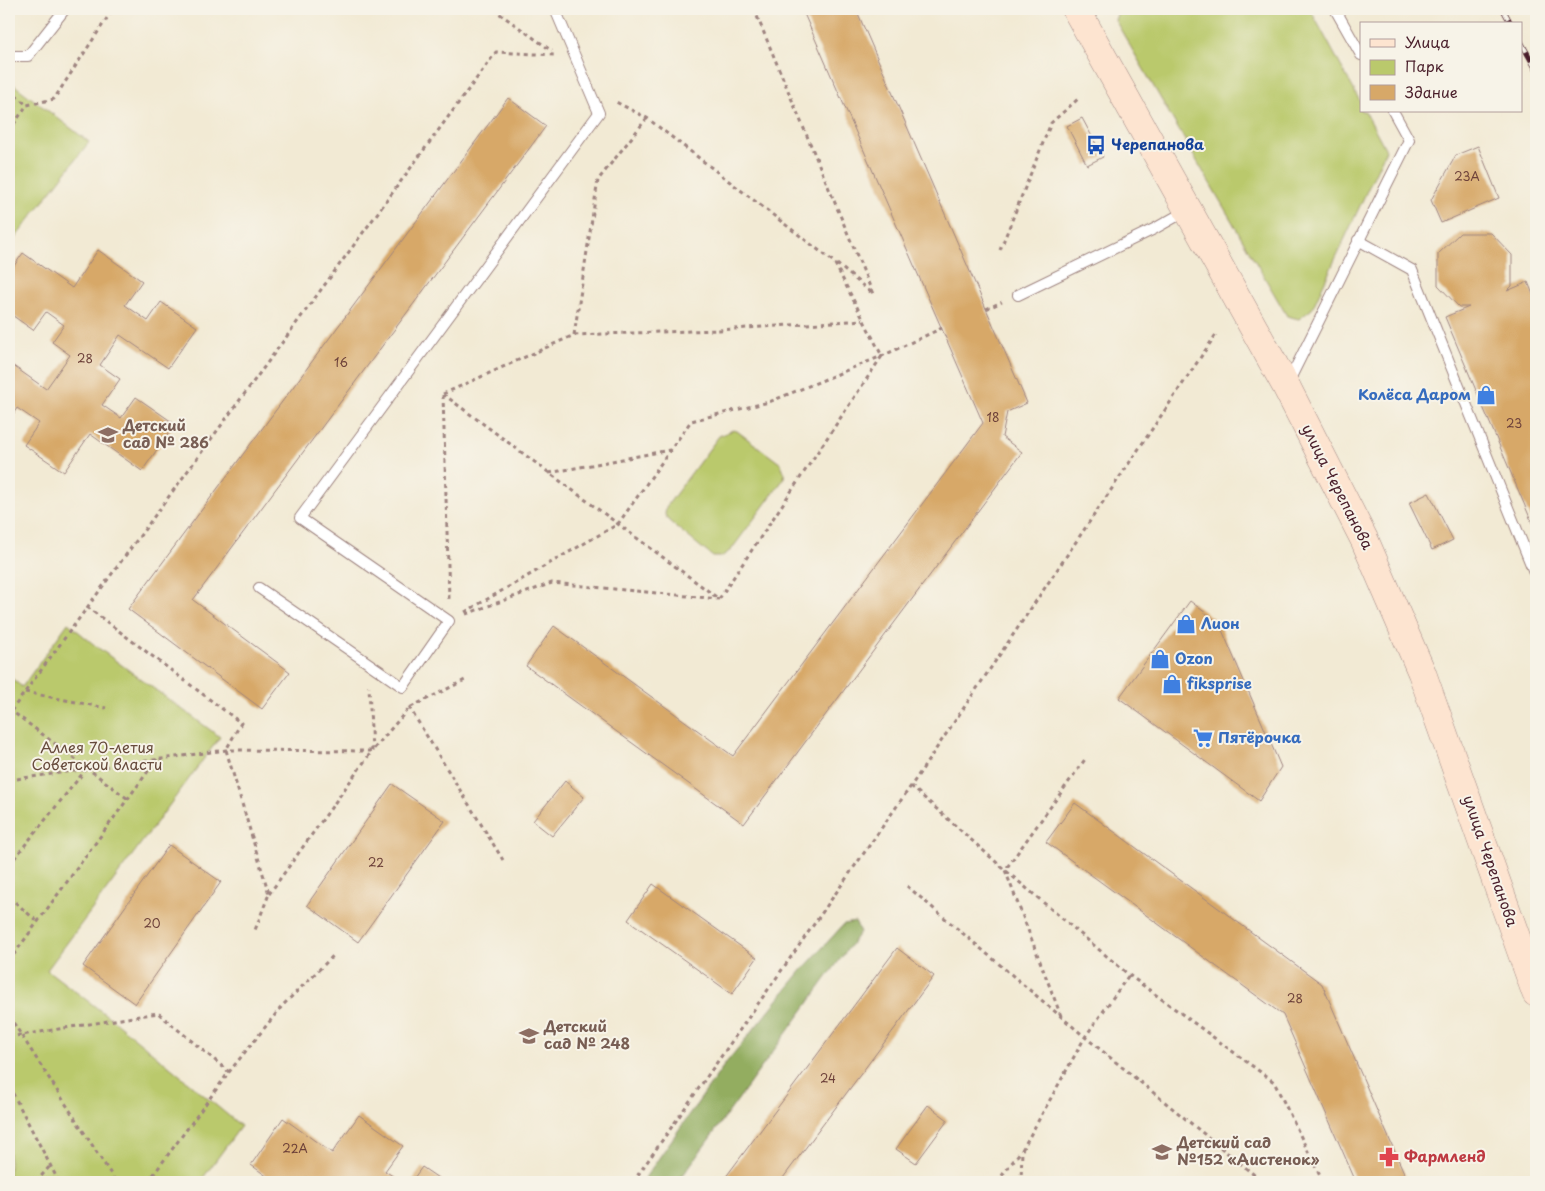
<svg xmlns="http://www.w3.org/2000/svg" width="1545" height="1191" viewBox="0 0 1545 1191" font-family="'Playpen Sans',sans-serif">
	<style>
		.green { fill: #bac96c; stroke: #82744c }
		.forest { fill: #93ad60; stroke: #6e6646 }
		.building { fill: #d7a868 }
		.lines { fill: none; stroke-linecap: round; stroke-linejoin: round }
		.lane-casing { stroke: #9e8480; stroke-width: 12 }
		.secondary-casing { stroke: #9e8480; stroke-width: 29 }
		.path { stroke: #9e8480; stroke-width: 3; stroke-dasharray: 4 4; stroke-linecap: butt }
		.lane { stroke: #fff; stroke-width: 10 }
		.secondary { stroke: #fde4d0; stroke-width: 28 }
		.rail-casing { stroke: #4a1f2b; stroke-width: 5.5 }
		.rail { stroke: #f7f3e8; stroke-width: 4; stroke-dasharray: 11; stroke-linecap: butt }
		.labels { text-anchor: middle; stroke-width: 4; stroke-linejoin: round; paint-order: stroke }
		.number-label { font-size: 12px; fill: #6d413a }
		.transit-label { font-size: 15px; font-weight: bold; fill: #164399; stroke: #f7f3e8; text-anchor: start }
		.shop-label { font-size: 15px; font-weight: bold; fill: #366cbe; stroke: #f7f3e8; text-anchor: start }
		.education-label { font-size: 15px; font-weight: bold; fill: #785e54; stroke: #f7f3e8; text-anchor: start }
		.street-label { font-size: 15px; fill: #4a1f2b; stroke: #f7f3e8 }
		.park-label { font-size: 15px; fill: #664a3b; stroke: #f7f3e8 }
		.health-label { font-size: 15px; font-weight: bold; fill: #be3a42; stroke: #f7f3e8; text-anchor: start }
	</style>
	<rect width="100%" height="100%" fill="#f7f3e8"/>
	<filter id="ink" filterUnits="userSpaceOnUse"><feTurbulence type="fractalNoise" baseFrequency=".02" numOctaves="2"/><feDisplacementMap in="SourceGraphic" scale="10" xChannelSelector="R" yChannelSelector="G"/><feConvolveMatrix kernelMatrix="1 2 1 2 8 2 1 2 1" color-interpolation-filters="sRGB"/></filter>
	<filter id="wash" filterUnits="userSpaceOnUse"><feTurbulence type="fractalNoise" baseFrequency=".0096" numOctaves="4" result="noise"/><feDisplacementMap in="SourceGraphic" scale="20" xChannelSelector="R" yChannelSelector="G"/><feGaussianBlur stdDeviation="1.12" result="paint"/><feColorMatrix in="noise" values="0 0 0 0 0 0 0 0 0 0 0 0 0 0 0 0 0 1.4 0 .05"/><feComposite in="paint" operator="in"/></filter>
	<g filter="url(#wash)">
		<rect width="100%" height="100%" fill="#f2ead4"/>
		<path class="green" d="M1119,9H1310L1361,103V111H1365L1386,150L1312,309L1299,319L1287,316L1115,20Z
			M9,81L89,142L9,246Z
			M733,430L737,431L781,464L785,474L783,480L731,550L721,557H713L669,521L665,515L666,507L719,436Z
			M68,623L97,647L220,737L47,970L113,1020L241,1126L200,1182H9V676L22,687Z"/>
		<path class="forest" d="M855,922L860,932L678,1182H642L725,1064L803,969L844,924Z"/>
		<g id="blocks">
			<path class="building" d="M802,9H856L1027,403L1007,412L1002,437L1022,452L744,824L526,666L554,626L733,756L983,423Z
				M508,98L546,126L193,600L290,672L262,709L128,609Z
				M1082,118L1103,157L1087,165L1067,126Z
				M1478,146L1499,198L1441,223L1431,200L1456,155Z
				M1460,233H1491L1512,255V286L1507,291L1528,282L1536,302V532L1445,317L1469,307H1459L1438,285V254Z
				M98,250L142,281L125,305L148,321L161,302L197,327L168,368L120,335L100,365L120,379L102,405L121,418L136,397L175,424L142,471L90,434L64,472L24,445L39,423L17,408L9,421V363L46,389L70,355L52,342L64,325L46,312L33,330L9,313V273L23,253L72,288Z
				M1429,493L1453,540L1432,550L1409,503Z
				M1190,601L1219,623L1281,767L1259,801L1119,698Z
				M565,781L584,797L552,836L533,821Z
				M392,784L445,821L358,942L307,905Z
				M1075,803L1322,984L1408,1182H1356L1283,1015L1046,842Z
				M169,845L221,882L135,1004L83,966Z
				M653,884L757,958L732,994L628,920Z
				M897,948L934,976L780,1182H722Z
				M928,1105L948,1120L916,1163L896,1149Z
				M359,1115L403,1146L385,1171L402,1182H314L306,1177L303,1182H275L251,1165L283,1118L332,1153Z
				M422,1167L444,1182H411Z"/>
		</g>
	</g>
	<g filter="url(#ink)">
		<use href="#blocks" fill-opacity="0" stroke="#9e8480" stroke-width="1"/>
		<g class="lines">
			<defs>
				<path id="lane" d="M1335,9L1361,55
					M9,56H28L65,9
					M1358,240L1412,270L1536,577
					M1018,295L1154,229L1186,211
					M1288,383L1409,140L1393,111
					M259,588L403,687L449,621L300,518L599,113L555,9"/>
				<path id="secondary" d="M1076,9L1286,386L1365,541L1422,673L1536,993"/>
			</defs>
			<use href="#lane" class="lane-casing"/>
			<use href="#secondary" class="secondary-casing"/>
			<path class="path" d="M493,9L552,51
				M754,9L873,294L837,264
				M9,93L12,92L27,105
				M9,131L27,105L54,99L113,9
				M1000,250L1051,123L1079,98
				M986,309L1002,302
				M574,335L598,180L647,118
				M443,394L719,599L882,356L834,262L647,118L616,102
				M443,394L574,335L719,330L863,320
				M443,395L449,599
				M549,473L670,450
				M87,607L241,723L226,750L269,894L255,930
				M465,612L618,524L691,421L769,402L882,356L942,328
				M466,614L552,583L719,599
				M25,692L106,708
				M409,707L503,860
				M9,709L128,799
				M11,711L496,52L555,55
				M9,780L226,750L372,751L409,708L465,680
				M911,786L1005,870L1129,975L1274,1082L1323,1182
				M9,865L87,768
				M907,886L1085,1037L1263,1182
				M269,894L372,751L369,686
				M9,897L38,922
				M9,961L157,759
				M9,1016L116,1182
				M1061,1016L1005,870L1086,758
				M9,1037L158,1013L229,1072
				M9,1086L59,1182
				M9,1174L30,1182
				M9,1179L10,1182
				M36,1182L50,1166
				M148,1182L229,1072L283,1005L335,954
				M633,1182L911,786L1217,333
				M997,1182L1021,1151
				M1021,1182L1022,1150L1085,1037L1129,975"/>
			<use href="#lane" class="lane"/>
			<use href="#secondary" class="secondary"/>
			<defs>
				<path id="rail" d="M1503,9L1511,24
					M1521,42L1536,69"/>
			</defs>
			<use href="#rail" class="rail-casing"/>
			<use href="#rail" class="rail"/>
		</g>
	</g>
	<defs>
		<symbol id="bus-bare" viewBox="-9 -9 18 18"><path d="M-5-6H5V4H4V6H2V4H-2V6H-4V4H-5ZM-3.5-4V0h7V-4ZM-3.5 1.2v1.5H-2V1.2ZM2 1.2v1.5H3.5V1.2Z" fill="#1a4fb4" stroke="#f7f3e8" stroke-width="2.5" paint-order="stroke"/></symbol>
		<symbol id="shop-bare" viewBox="-9 -9 18 18"><path d="M-5-2.5h2.3a2.7 3.5 0 0 1 5.4 0H5L5.5 6h-11ZM-1.5-2.5h3a1.5 2.3 0 0 0-3 0Z" fill="#3f7fe0" stroke="#f7f3e8" stroke-width="2.5" paint-order="stroke"/></symbol>
		<symbol id="school-bare" viewBox="-9 -9 18 18"><path d="M0-5L7-2L0 1L-7-2ZM-4 1L0 2.5L4 1V4Q0 6-4 4Z" fill="#8d6e63" stroke="#f7f3e8" stroke-width="2.5" paint-order="stroke"/></symbol>
		<symbol id="supermarket-bare" viewBox="-9 -9 18 18"><path d="M-6-5.5h2.5l.6 2H6L4.5 2H-2.5L-4.4-4H-6ZM-1.5 3.2a1.3 1.3 0 1 0 .1 0ZM3 3.2a1.3 1.3 0 1 0 .1 0Z" fill="#3f7fe0" stroke="#f7f3e8" stroke-width="2.5" paint-order="stroke"/></symbol>
		<symbol id="pharmacy-bare" viewBox="-9 -9 18 18"><path d="M-2-6h4v4h4v4h-4v4h-4v-4h-4v-4h4Z" fill="#e0444e" stroke="#f7f3e8" stroke-width="2.5" paint-order="stroke"/></symbol>
	</defs>
	<g fill-rule="evenodd">
		<use href="#bus-bare" x="1082" y="131" width="28" height="28"/>
		<use href="#shop-bare" x="1472" y="381" width="28" height="28"/>
		<use href="#school-bare" x="94" y="421" width="28" height="28"/>
		<use href="#shop-bare" x="1172" y="610" width="28" height="28"/>
		<use href="#shop-bare" x="1146" y="645" width="28" height="28"/>
		<use href="#shop-bare" x="1158" y="670" width="28" height="28"/>
		<use href="#supermarket-bare" x="1189" y="724" width="28" height="28"/>
		<use href="#school-bare" x="515" y="1022" width="28" height="28"/>
		<use href="#school-bare" x="1148" y="1138" width="28" height="28"/>
		<use href="#pharmacy-bare" x="1375" y="1143" width="28" height="28"/>
	</g>
	<g class="labels">
		<g class="number-label">
			<text x="1467" y="181">23А</text>
			<text x="85" y="363">28</text>
			<text x="341" y="367">16</text>
			<text x="993" y="422">18</text>
			<text x="1514" y="428">23</text>
			<text x="376" y="867">22</text>
			<text x="152" y="928">20</text>
			<text x="1295" y="1003">28</text>
			<text x="828" y="1083">24</text>
			<text x="295" y="1153">22А</text>
		</g>
		<g class="transit-label">
			<text x="1111" y="150">Черепанова</text>
		</g>
		<g class="shop-label">
			<text x="1471" y="400" text-anchor="end">Колёса Даром</text>
			<text x="1201" y="629">Лион</text>
			<text x="1175" y="664">Ozon</text>
			<text x="1187" y="689">fiksprise</text>
			<text x="1218" y="743">Пятёрочка</text>
		</g>
		<g class="education-label">
			<text x="123" y="431">Детский<tspan x="123" dy="17">сад № 286</tspan></text>
			<text x="544" y="1032">Детский<tspan x="544" dy="17">сад № 248</tspan></text>
			<text x="1177" y="1148">Детский сад<tspan x="1177" dy="17">№152 «Аистенок»</tspan></text>
		</g>
		<g class="street-label">
			<text transform="translate(1337 487) rotate(63)" y="5">улица Черепанова</text>
			<text transform="translate(1490 861) rotate(71)" y="5">улица Черепанова</text>
		</g>
		<g class="park-label">
			<text x="97" y="753">Аллея 70-летия<tspan x="97" dy="17">Советской власти</tspan></text>
		</g>
		<g class="health-label">
			<text x="1404" y="1162">Фармленд</text>
		</g>
	</g>
	<rect width="1545" height="1191" fill="none" stroke="#f7f3e8" stroke-width="30"/>
	<rect x="1360" y="22" width="162" height="90" fill="#f7f3e8" stroke="#b29e9c"/>
	<rect x="1370" y="39" width="25" height="8" fill="#fde4d0" stroke="#b29e9c"/>
	<text x="1405" y="48" font-size="15" fill="#4a1f2b">Улица</text>
	<rect x="1370" y="60" width="25" height="15" fill="#bac96c" stroke="#b29e9c"/>
	<text x="1405" y="72" font-size="15" fill="#4a1f2b">Парк</text>
	<rect x="1370" y="85" width="25" height="15" fill="#d7a868" stroke="#b29e9c"/>
	<text x="1405" y="98" font-size="15" fill="#4a1f2b">Здание</text>
</svg>
